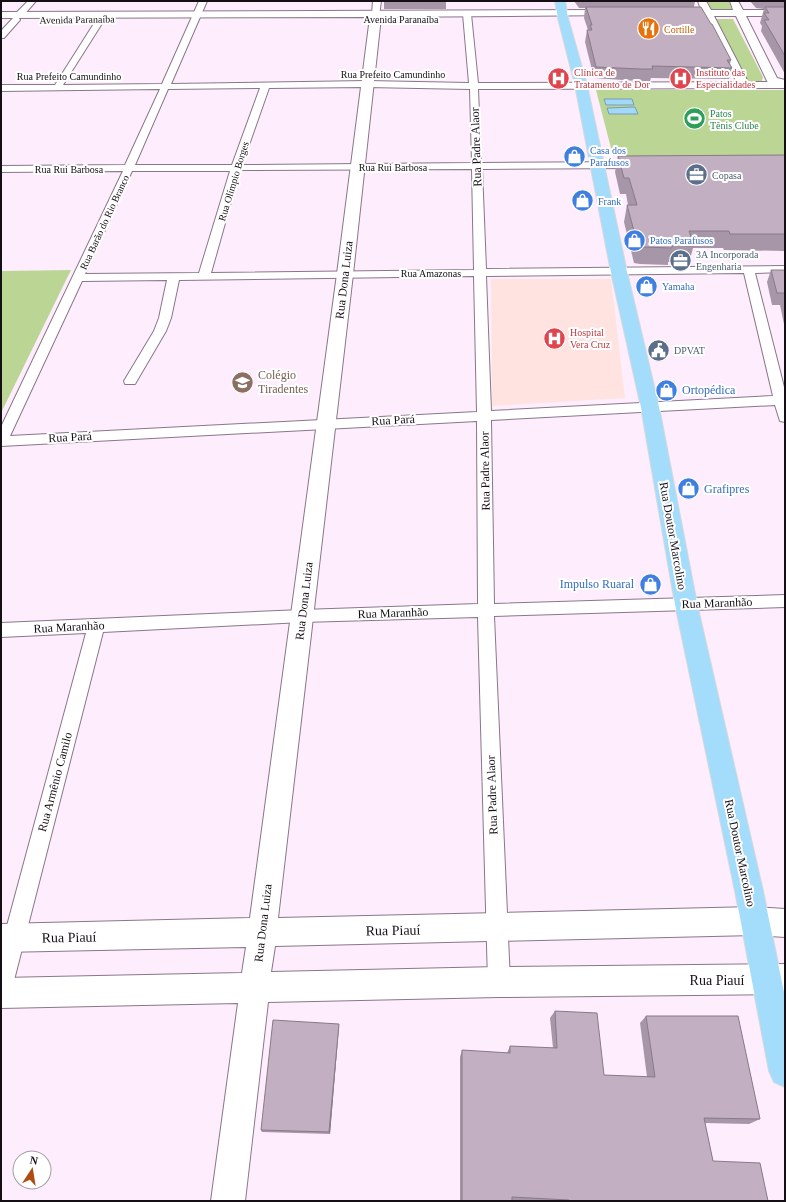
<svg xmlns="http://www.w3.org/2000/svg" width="786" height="1202" viewBox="0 0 786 1202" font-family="Georgia,serif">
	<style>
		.medical { fill: #fee3e0 }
		.green { fill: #bbd694 }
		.water { fill: #a2d9f9; stroke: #789cb5 }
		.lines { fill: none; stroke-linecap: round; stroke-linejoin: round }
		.street-casing { stroke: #878; stroke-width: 2 }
		.secondary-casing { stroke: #878; stroke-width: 2 }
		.primary-casing { stroke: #dad9da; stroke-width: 2 }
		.street { fill: #fff; fill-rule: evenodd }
		.secondary { fill: #fff; fill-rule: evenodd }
		.primary { fill: #a4dcfb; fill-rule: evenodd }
		.wall { fill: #a796a7 }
		.shaded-wall { fill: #887a88 }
		.building { fill: #c2afc2; stroke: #887a88 }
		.labels { text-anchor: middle; stroke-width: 4; stroke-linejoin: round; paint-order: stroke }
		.far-street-label { font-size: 10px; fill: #150f15; stroke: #fff }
		.far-food-label { font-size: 10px; fill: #c56008; stroke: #fff; text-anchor: start }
		.far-health-label { font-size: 10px; fill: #be3a42; stroke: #fff; text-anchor: start }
		.far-leisure-label { font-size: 10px; fill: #27864d; stroke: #fff; text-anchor: start }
		.far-shop-label { font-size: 10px; fill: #366cbe; stroke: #fff; text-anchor: start }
		.far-service-label { font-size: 10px; fill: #4e5e75; stroke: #fff; text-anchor: start }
		.street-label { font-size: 12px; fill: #150f15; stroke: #fff }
		.education-label { font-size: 12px; fill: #785e54; stroke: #fff; text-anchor: start }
		.shop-label { font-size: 12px; fill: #366cbe; stroke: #fff; text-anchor: start }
		.near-street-label { font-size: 14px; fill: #150f15; stroke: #fff }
	</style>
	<rect width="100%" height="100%" fill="#feeefd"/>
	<path class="medical" d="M491,279H611L625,398L492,406Z"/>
	<path class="green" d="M707,1H729L732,10H712Z
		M715,19H733L763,77L762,81H749L744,78Z
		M596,90H785V157L613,156Z
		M71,270L1,413V271Z"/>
	<path class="water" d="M604,99H632L634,105H606Z
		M635,107L638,114H609L607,108Z"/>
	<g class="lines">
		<defs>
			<path id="street" d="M28,1H36L22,17H16V13Z
				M199,1H207L171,84L367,81L469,83L463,14L467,12L471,14L478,83L785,82V88L478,89L481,163L637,162L642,165L637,168L482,169L486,269L785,266V272L755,273L785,391V422L780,421L775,405L491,420L494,604L785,595V607L494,616L510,982L507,990L499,993L491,990L488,982L478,617L302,622L103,632L12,988L9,996L1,999V948L86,633L1,637V623L302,610L478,604L477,421L1,446V427L123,171L1,172V166L125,165L160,89L1,91V85H55L100,14L104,12L108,14L63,85L162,84ZM367,87L470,89L472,163L242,165L269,88ZM260,88L232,165H135L168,89ZM472,169L474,270L211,273L240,170ZM132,171H230L199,273L85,274ZM744,273L773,396L491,411L486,276ZM474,276L477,412L10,436L82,281L167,280L159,318L154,331L124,381L125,384H135L166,331L171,318L179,280Z
				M373,1H381L379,16H376L372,14Z
				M13,18H19L20,20L4,38H1V31Z"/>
			<path id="secondary" d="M698,1H706L711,10H733L730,1H738L743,10H785V16H746L777,78L785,80V88L768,83L736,16H714L750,86L748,89H740L704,16H674L669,13L674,10H701Z
				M614,10L619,13L618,15L381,17L353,274L278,918L755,907L785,909V937L755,935L275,946L271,972L499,967L785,964V994L499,997L268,1002L245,1201H211L238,1003L1,1008V978L242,973L246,947L1,952V924L250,918L337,274L370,17L1,18V12Z"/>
			<path id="primary" d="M555,1H565L568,18L587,85L627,272L659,407L697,604L763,891L785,997V1087L774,1082L769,1071L735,891L675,604L641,407L611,272L575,85L558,18Z"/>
		</defs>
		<use href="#street" class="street-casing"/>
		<use href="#secondary" class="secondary-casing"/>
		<use href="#primary" class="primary-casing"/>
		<use href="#street" class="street"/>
		<use href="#secondary" class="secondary"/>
		<use href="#primary" class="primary"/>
	</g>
	<path class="wall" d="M384,1H446V9H384Z
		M574,1H695L694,7L731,60L730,64L732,68L729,79L651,78L650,81H637L594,78L585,42L587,30H588L584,18L585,8H579Z
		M750,1H785V74L761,31L762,26L760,23L764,9L756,8Z
		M785,155V251L724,250L723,248H693L689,263L668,262V265L640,264L634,263L624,222L627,205H628L626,194H620L615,172L618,156Z
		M771,270H785V329L780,305H772L767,282Z
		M555,1011L604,1075L647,1077L640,1023L646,1016L760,1119L749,1124L705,1123L713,1161L768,1201H529L512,1200V1201H460V1057L462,1050L507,1053L510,1046L553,1048L550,1018Z
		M339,1026L330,1134L262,1132L261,1130Z"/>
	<path class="shaded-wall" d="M339,1024V1026L330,1134L329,1132Z"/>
	<path class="building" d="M586,7H701L711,24H712L731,60H727L732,68L652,66L653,69H640L596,67L587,30H592L590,25H592Z
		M765,7H785V56L764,20H769L764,13H769Z
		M785,155V234H730L729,231H689L694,246L672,245V248L644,247L638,246L627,205H637L629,178H624L618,156Z
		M771,270H785V295V293H777Z
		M555,1011L597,1013L604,1075L655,1077L646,1016H738L760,1119L704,1118L713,1161L760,1163L768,1201H569V1200L512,1197V1201H462V1050L510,1053V1046L557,1048Z
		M273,1020L339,1024L329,1132L261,1130Z"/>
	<defs>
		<symbol id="restaurant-disc" viewBox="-11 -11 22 22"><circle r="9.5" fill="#e8710a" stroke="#fff"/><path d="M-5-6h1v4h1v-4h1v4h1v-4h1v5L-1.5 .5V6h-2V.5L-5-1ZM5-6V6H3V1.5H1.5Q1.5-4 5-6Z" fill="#fff"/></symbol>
		<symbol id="hospital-disc" viewBox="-11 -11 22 22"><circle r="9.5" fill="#e0444e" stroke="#fff"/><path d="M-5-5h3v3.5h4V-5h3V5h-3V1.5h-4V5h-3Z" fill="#fff"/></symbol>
		<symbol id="stadium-disc" viewBox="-11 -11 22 22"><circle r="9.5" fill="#2e9e5b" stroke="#fff"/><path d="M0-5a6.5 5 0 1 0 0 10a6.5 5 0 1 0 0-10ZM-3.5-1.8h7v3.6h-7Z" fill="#fff"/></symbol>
		<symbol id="shop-disc" viewBox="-11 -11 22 22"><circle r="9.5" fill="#3f7fe0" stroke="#fff"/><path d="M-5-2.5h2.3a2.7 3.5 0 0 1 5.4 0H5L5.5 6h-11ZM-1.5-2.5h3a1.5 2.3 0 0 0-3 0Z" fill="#fff"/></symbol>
		<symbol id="office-disc" viewBox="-11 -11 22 22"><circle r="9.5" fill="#5c6f8a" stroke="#fff"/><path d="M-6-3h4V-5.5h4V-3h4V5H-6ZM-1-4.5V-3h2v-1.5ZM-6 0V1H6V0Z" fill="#fff"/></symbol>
		<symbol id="civic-disc" viewBox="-11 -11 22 22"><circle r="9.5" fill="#5c6f8a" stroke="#fff"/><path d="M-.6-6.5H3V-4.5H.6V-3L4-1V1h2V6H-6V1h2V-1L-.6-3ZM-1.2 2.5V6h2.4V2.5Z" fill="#fff"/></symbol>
		<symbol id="school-disc" viewBox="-11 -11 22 22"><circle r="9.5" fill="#8d6e63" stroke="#fff"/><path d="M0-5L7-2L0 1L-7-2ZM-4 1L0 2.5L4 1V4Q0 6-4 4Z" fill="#fff"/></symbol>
	</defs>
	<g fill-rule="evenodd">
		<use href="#restaurant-disc" x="636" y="16" width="25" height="25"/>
		<use href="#hospital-disc" x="546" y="66" width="25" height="25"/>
		<use href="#hospital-disc" x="668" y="66" width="25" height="25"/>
		<use href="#stadium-disc" x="682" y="106" width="25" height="25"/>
		<use href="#shop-disc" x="562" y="144" width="25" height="25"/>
		<use href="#office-disc" x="684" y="162" width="25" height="25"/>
		<use href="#shop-disc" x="570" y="188" width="25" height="25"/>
		<use href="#shop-disc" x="622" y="228" width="25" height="25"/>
		<use href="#office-disc" x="668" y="248" width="25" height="25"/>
		<use href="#shop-disc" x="634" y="274" width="25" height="25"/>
		<use href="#hospital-disc" x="542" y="326" width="25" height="25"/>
		<use href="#civic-disc" x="646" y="338" width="25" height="25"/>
		<use href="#school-disc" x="230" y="370" width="25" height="25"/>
		<use href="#shop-disc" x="654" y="378" width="25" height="25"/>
		<use href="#shop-disc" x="676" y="476" width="25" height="25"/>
		<use href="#shop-disc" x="638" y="572" width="25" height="25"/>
	</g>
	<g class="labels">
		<g class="far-street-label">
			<text transform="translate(77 19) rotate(-1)" y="4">Avenida Paranaíba</text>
			<text x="401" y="23">Avenida Paranaíba</text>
			<text x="393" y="78">Rua Prefeito Camundinho</text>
			<text x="69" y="80">Rua Prefeito Camundinho</text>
			<text x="393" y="171">Rua Rui Barbosa</text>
			<text x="69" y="173">Rua Rui Barbosa</text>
			<text transform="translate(233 181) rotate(-73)" y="4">Rua Olímpio Borges</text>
			<text transform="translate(104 222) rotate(-65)" y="4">Rua Barão do Rio Branco</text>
			<text x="431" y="277">Rua Amazonas</text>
		</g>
		<g class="far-food-label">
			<text x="664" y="33">Cortille</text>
		</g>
		<g class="far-health-label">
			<text x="574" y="76">Clínica de<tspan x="574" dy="12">Tratamento de Dor</tspan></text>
			<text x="696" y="76">Instituto das<tspan x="696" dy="12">Especialidades</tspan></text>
			<text x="570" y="336">Hospital<tspan x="570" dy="12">Vera Cruz</tspan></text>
		</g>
		<g class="far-leisure-label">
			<text x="710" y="117">Patos<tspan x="710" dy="12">Tênis Clube</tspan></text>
		</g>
		<g class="far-shop-label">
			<text x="590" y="154">Casa dos<tspan x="590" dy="12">Parafusos</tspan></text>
			<text x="598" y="205">Frank</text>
			<text x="650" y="244">Patos Parafusos</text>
			<text x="662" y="290">Yamaha</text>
		</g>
		<g class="far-service-label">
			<text x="712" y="179">Copasa</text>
			<text x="696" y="258">3A Incorporada<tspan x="696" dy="12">Engenharia</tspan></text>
			<text x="674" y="354">DPVAT</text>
		</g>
		<g class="street-label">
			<text transform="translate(476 147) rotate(-92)" y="4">Rua Padre Alaor</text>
			<text transform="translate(344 280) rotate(-83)" y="4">Rua Dona Luiza</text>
			<text transform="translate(393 420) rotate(-3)" y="4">Rua Pará</text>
			<text transform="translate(70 437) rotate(-3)" y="4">Rua Pará</text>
			<text transform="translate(485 471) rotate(-91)" y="4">Rua Padre Alaor</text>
			<text transform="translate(673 536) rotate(80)" y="4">Rua Doutor Marcolino</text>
			<text transform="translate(304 601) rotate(-83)" y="4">Rua Dona Luiza</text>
			<text transform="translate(717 603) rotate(-2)" y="4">Rua Maranhão</text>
			<text transform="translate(393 613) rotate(-2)" y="4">Rua Maranhão</text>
			<text transform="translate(69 627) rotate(-3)" y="4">Rua Maranhão</text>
			<text transform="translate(55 782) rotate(-75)" y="4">Rua Armênio Camilo</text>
			<text transform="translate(492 795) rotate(-92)" y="4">Rua Padre Alaor</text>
			<text transform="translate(740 853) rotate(78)" y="4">Rua Doutor Marcolino</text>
			<text transform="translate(263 923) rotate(-83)" y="4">Rua Dona Luiza</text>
		</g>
		<g class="education-label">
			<text x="258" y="379">Colégio<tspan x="258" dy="14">Tiradentes</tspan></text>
		</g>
		<g class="shop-label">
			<text x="682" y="394">Ortopédica</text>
			<text x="704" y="493">Grafipres</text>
			<text x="634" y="588" text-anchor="end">Impulso Ruaral</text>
		</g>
		<g class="near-street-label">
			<text transform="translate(393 930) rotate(-1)" y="5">Rua Piauí</text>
			<text transform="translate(69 937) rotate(-1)" y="5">Rua Piauí</text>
			<text x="717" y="985">Rua Piauí</text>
		</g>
	</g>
	<rect width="786" height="1202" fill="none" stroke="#150f15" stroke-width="4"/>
	<g transform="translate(32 1170) rotate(12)"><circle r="19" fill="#ffffff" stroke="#a19fa1"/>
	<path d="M0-3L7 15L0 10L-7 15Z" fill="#ae4c11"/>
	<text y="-6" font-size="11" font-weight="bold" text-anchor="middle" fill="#150f15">N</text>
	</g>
</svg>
